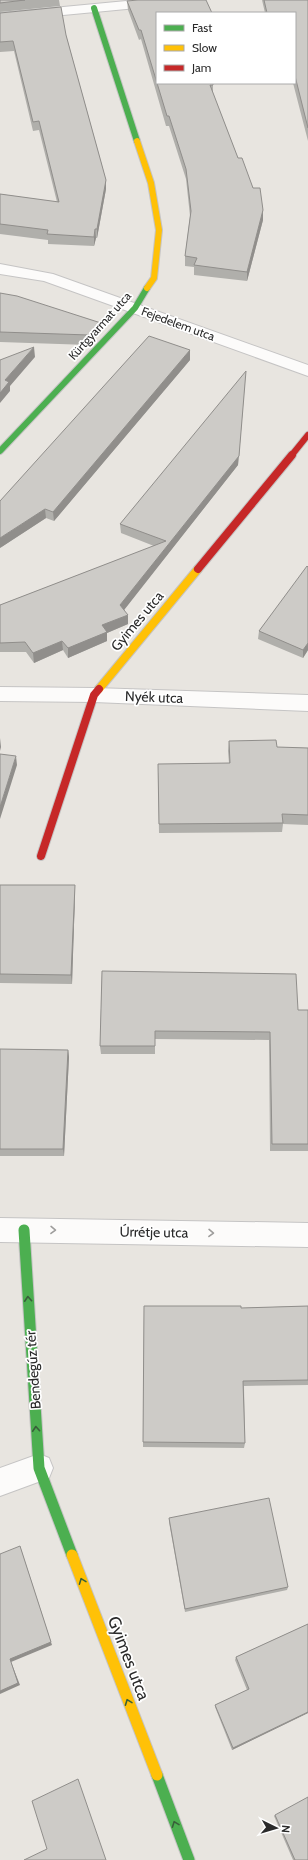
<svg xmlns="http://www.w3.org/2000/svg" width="308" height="1860" viewBox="0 0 308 1860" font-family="Cabin,sans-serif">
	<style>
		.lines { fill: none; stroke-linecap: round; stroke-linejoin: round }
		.street-casing { stroke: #c5c4c4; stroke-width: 2 }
		.fast-far1-casing { stroke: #c5c4c4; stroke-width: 8 }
		.fast-casing { stroke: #c5c4c4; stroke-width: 13 }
		.slow-far2-casing { stroke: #c5c4c4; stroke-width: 8 }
		.slow-far1-casing { stroke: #c5c4c4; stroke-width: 10 }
		.slow-casing { stroke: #c5c4c4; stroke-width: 13 }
		.jam-far1-casing { stroke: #c5c4c4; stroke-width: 8 }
		.jam-casing { stroke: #c5c4c4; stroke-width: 10 }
		.street { fill: #fcfbfa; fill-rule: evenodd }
		.fast-far1 { stroke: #4caf50; stroke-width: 6 }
		.fast { stroke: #4caf50; stroke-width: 11 }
		.slow-far2 { stroke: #ffc107; stroke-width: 6 }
		.slow-far1 { stroke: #ffc107; stroke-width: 8 }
		.slow { stroke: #ffc107; stroke-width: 11 }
		.jam-far1 { stroke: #c62828; stroke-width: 6 }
		.jam { stroke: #c62828; stroke-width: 8 }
		.wall { fill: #b0afab }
		.shaded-wall { fill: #908e8b }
		.building { fill: #cdcbc7; stroke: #908e8b }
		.oneway { stroke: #9e9d9c }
		.oneway2 { stroke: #385f39 }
		.labels { text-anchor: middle; stroke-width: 3.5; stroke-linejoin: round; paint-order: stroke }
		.far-street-label { font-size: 12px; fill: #2a2a2a; stroke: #fff }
		.street-label { font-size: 14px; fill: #2a2a2a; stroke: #fff }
		.near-street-label { font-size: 17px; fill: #2a2a2a; stroke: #fff }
	</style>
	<rect width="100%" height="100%" fill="#e8e5e0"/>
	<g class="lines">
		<defs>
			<path id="street" d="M137,0H186L184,3L179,4L0,21V13Z
				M0,264L53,274L308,365V376L44,281L0,274Z
				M0,687L94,688L308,695V711L94,702L0,701Z
				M0,1218L308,1223V1247L0,1242Z
				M39,1454L49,1458L53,1468L49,1478L0,1496V1468Z"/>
			<path id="fast-far1" d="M94,8L137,141
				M0,451L135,308L147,288"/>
			<path id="fast" d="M24,1230L39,1468L72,1555
				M157,1775L189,1860"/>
			<path id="slow-far2" d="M137,141L151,183L159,230L154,278L147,288"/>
			<path id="slow-far1" d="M99,689L198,569"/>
			<path id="slow" d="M72,1555L157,1775"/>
			<path id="jam-far1" d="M291,456L308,435"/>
			<path id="jam" d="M198,569L292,455
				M41,856L94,695L99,689"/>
		</defs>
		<use href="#street" class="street-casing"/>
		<use href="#fast-far1" class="fast-far1-casing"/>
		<use href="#fast" class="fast-casing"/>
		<use href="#slow-far2" class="slow-far2-casing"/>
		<use href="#slow-far1" class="slow-far1-casing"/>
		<use href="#slow" class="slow-casing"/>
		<use href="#jam-far1" class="jam-far1-casing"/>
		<use href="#jam" class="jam-casing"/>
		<use href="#street" class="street"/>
		<use href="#fast-far1" class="fast-far1"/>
		<use href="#fast" class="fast"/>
		<use href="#slow-far2" class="slow-far2"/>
		<use href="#slow-far1" class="slow-far1"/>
		<use href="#slow" class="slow"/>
		<use href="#jam-far1" class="jam-far1"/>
		<use href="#jam" class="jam"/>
	</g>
	<path class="wall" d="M0,0H59L60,6L0,12Z
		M262,0H308V141L293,83H295V13H265Z
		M127,1L157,13L213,85V94L238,158L253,188L263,210V220L247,281L194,275V267L185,266V256L190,216L186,179L169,126H166L141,39L139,40L128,10Z
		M0,13L66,35L106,180V189L97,238H96L94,246L48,244V240L0,234V194L57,202L39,130L33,131L14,51L0,52Z
		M0,293L101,323V332L89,345L0,342Z
		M190,350V360L54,521L46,518L0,548Z
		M245,381L238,465L124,609L128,624L107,633V641L68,658L63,650L34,663L26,652H0V605L154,546L121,533L120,524Z
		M308,567V650L303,658L258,639L259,631Z
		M229,741L277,747L308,748V825L283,824L282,832L159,833L158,773L229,763L228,751Z
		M0,885L75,895L72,984L0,983Z
		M102,971L298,1010H308V1151H270L269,1040L155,1039V1054H101L100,1046Z
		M0,1049L68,1050L69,1057L64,1156H0Z
		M144,1306L241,1308L308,1306V1385L244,1386L245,1443L244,1448L143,1447Z
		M169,1518L288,1587L287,1590L185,1612L169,1522Z
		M308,1624V1713L232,1750L215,1707V1705L247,1690L235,1660L236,1657Z
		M275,1815L308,1860H293L274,1816Z"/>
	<path class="shaded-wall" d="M106,180V189L97,238V229Z
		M263,210V220L247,281V272Z
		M95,229L96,238L94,246V237Z
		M101,323V332L89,345V335Z
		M34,347L35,357L10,386V391L0,403V393L5,380Z
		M190,350V360L54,521L53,512Z
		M245,381L238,465L121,614L120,605L239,456Z
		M45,509L46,518L0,548V538Z
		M128,615V624L107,633V641L68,658V648L102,625Z
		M62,641L63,650L34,663L33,653Z
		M308,643V650L303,658V650Z
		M0,738L1,747L0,751Z
		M16,756L17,765L0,819V807Z
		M75,885V895L72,984L71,975Z
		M68,1050L69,1057L64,1156L63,1149Z
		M20,1546L52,1645L11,1662L20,1685L0,1694V1691L10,1659Z
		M308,1712V1713L232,1750L233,1748Z"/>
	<path class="building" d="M0,0H25L0,3Z
		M138,0H206L212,13H157V83H213V85H210L238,158H242L253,188H260L263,210L247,272L194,265L197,258L185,256L191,211L186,169L169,116H167L141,30H139L127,1Z
		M264,0H308V128L295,76V13H267Z
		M61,7L66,35L106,180L97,229H95L94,237L47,234L48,230L0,224V194L59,202L39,121L33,122L13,41L0,42V13Z
		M0,293L17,296L101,323L89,335L0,332Z
		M149,336L190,350L53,512L45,509L0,538V501Z
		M34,347L5,380L9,382L0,393V360Z
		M246,371L239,456L120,605L128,615L102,625L107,632L68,648L62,641L33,653L25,642L0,643V605L166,541L120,524Z
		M307,566L308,567V643L303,650L259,631Z
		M276,740L277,747L308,748V815L282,814L283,823L159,824L158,764L230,763L229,741Z
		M0,754L16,756L0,807Z
		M0,885H75L71,975L0,974Z
		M102,971L296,974L298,1010H308V1144H272L270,1032L155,1031V1046H100Z
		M0,1049L68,1050L63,1149H0Z
		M144,1306H241V1308L308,1306V1380L243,1381L245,1443L143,1442Z
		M269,1498L288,1587L185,1609L169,1518Z
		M20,1546L51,1642L10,1659L18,1683L0,1691V1554Z
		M308,1624V1712L233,1748L215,1705L249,1689L236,1657Z
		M78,1779L106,1860H24L47,1849L32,1801Z
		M308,1797V1860H295L275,1815Z"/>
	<defs><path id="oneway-chevron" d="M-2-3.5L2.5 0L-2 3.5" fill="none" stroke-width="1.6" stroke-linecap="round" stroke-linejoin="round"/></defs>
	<g class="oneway">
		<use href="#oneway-chevron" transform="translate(53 1230) rotate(1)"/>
		<use href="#oneway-chevron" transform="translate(211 1233) rotate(1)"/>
	</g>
	<g class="oneway2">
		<use href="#oneway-chevron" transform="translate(28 1299) rotate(-94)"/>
		<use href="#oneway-chevron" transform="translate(36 1429) rotate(-94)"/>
		<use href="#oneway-chevron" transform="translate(82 1581) rotate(-111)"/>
		<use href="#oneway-chevron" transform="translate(128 1702) rotate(-111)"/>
		<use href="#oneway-chevron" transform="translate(175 1824) rotate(-111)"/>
	</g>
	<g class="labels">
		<g class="far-street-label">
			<text transform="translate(178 324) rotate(20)" y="4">Fejedelem utca</text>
			<text transform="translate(100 326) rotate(-48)" y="4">Kürtgyarmat utca</text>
		</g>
		<g class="street-label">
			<text transform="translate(137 621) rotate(-50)" y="5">Gyimes utca</text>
			<text transform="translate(154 697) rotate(2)" y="5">Nyék utca</text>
			<text transform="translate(154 1232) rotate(1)" y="5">Úrrétje utca</text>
			<text transform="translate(33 1370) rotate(-94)" y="5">Bendegúz tér</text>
		</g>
		<g class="near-street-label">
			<text transform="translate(129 1658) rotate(69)" y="6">Gyimes utca</text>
		</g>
	</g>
	<rect x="156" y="12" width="140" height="72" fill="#ffffff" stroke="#aaaaaa"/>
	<rect x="164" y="25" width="20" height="6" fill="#4caf50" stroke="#aaaaaa"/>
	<text x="192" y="32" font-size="12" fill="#2a2a2a">Fast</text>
	<rect x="164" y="45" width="20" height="6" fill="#ffc107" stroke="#aaaaaa"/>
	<text x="192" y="52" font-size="12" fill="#2a2a2a">Slow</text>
	<rect x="164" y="65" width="20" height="6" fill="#c62828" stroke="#aaaaaa"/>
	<text x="192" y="72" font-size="12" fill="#2a2a2a">Jam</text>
	<g transform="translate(276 1828) rotate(95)" stroke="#ffffff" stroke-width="3" paint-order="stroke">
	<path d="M0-3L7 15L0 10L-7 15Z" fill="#2a2a2a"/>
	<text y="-6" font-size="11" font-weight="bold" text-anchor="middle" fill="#2a2a2a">N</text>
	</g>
</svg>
